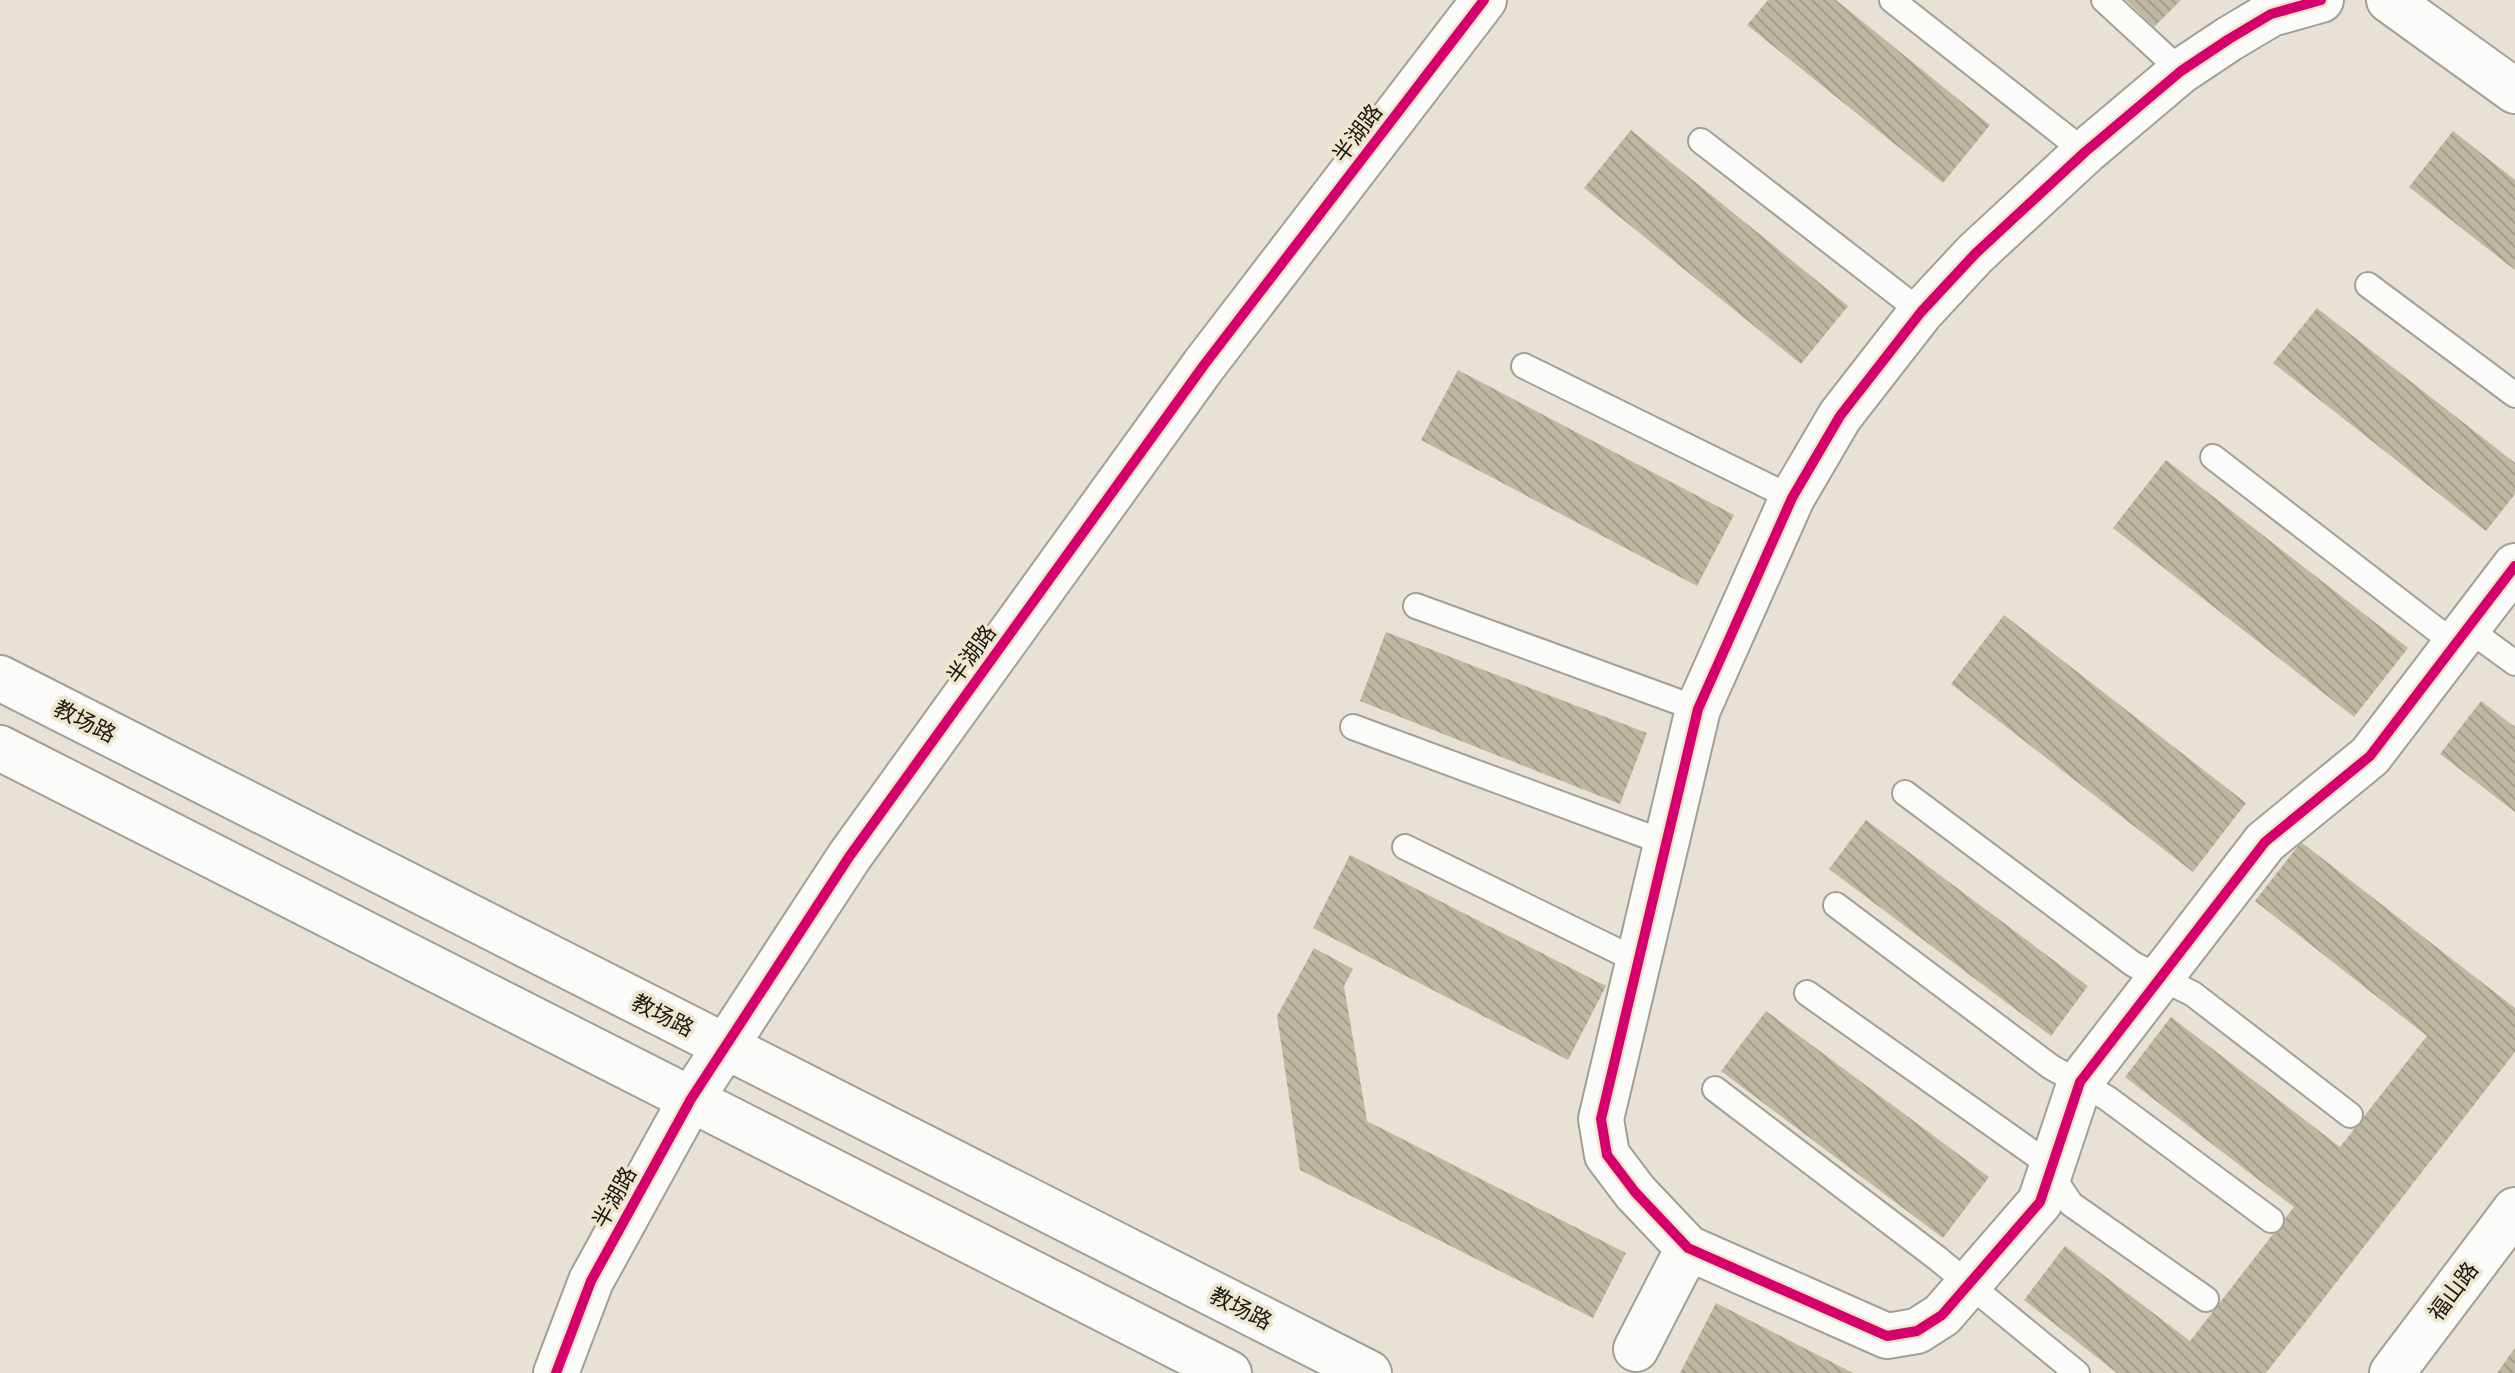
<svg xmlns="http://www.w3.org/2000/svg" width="2515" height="1373" viewBox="0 0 2515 1373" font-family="'Fira Sans Condensed','Noto Sans SC',sans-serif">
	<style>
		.building { fill: url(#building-back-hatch) }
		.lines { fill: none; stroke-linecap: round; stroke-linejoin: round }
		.lane-casing { stroke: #a29f95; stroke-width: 28 }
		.street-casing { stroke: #a29f95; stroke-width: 48 }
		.secondary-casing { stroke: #a29f95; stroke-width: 48 }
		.lane { stroke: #fbfbf9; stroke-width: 24 }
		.street { stroke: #fbfbf9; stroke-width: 44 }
		.secondary { stroke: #fbfbf9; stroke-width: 44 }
		.cycleway-casing { stroke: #eee6ce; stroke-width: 15 }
		.cycleway { stroke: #d6006c; stroke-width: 10 }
		.labels { text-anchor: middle; stroke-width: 7; stroke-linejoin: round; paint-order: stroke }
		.street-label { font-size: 22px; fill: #1a170f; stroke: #eee6ce }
	</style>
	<defs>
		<pattern id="building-back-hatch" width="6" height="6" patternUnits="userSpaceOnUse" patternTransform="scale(2)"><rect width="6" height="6" fill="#beb7a1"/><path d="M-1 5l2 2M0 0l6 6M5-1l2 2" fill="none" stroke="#a39d89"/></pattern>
	</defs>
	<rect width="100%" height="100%" fill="#e7e2d5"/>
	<path class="building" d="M1768,0H1836L1990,125L1943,183L1747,25Z
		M2126,0H2181L2154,27Z
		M1631,130L1848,306L1801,364L1584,188Z
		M2453,131L2515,180V270L2409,187Z
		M2317,308L2515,463V494L2486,531L2273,363Z
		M1458,370L1734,515L1697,586L1421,440Z
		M2166,460L2408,648L2354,717L2113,528Z
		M2004,615L2246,803L2193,872L1951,684Z
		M1386,632L1647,733L1620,804L1360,701Z
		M2481,701L2515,727V812L2440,754Z
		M1866,820L2088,986L2051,1036L1829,869Z
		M2301,842L2515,1008V1052L2266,1373H2117L2024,1300L2065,1246L2190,1341L2294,1207L2125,1077L2171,1017L2340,1147L2427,1036L2255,901Z
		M1350,855L1606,986L1568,1060L1313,928Z
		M1314,948L1353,969L1344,986L1367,1121L1626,1253L1593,1318L1300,1170L1277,1016Z
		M1766,1011L1989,1177L1943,1238L1721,1071Z
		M1716,1303L1853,1373H1680Z
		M2515,1348V1373H2497Z"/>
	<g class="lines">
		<defs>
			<path id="lane" d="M1892,0L2085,152
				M2104,0L2181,71
				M1701,141L1921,312
				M2368,285L2515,395
				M1524,366L1792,498
				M2213,457L2455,644
				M1416,606L1698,709
				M2467,628L2515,663
				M1353,727L1666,843
				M1905,793L2133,964L2193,994L2350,1115
				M1405,847L1638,961
				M1836,905L2051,1067L2107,1098L2271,1220
				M1807,993L2040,1158L2071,1204L2206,1299
				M1715,1089L1937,1258L2077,1373"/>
			<path id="street" d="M2321,0L2271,14L2229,39L2181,71L2085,152L1975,254L1921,312L1840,416L1792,498L1698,709L1601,1119L1607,1155L1635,1192L1688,1248L1887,1336L1917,1331L1942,1315L2040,1202L2080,1082L2265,842L2370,756L2515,566
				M2389,0L2515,91
				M1636,1349L1688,1248"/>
			<path id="secondary" d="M0,678L1369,1373
				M0,748L1229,1373
				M556,1373L591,1281L691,1099L849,857L1204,365L1484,0
				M2392,1373L2515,1210"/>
		</defs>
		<use href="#lane" class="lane-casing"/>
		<use href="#street" class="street-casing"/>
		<use href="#secondary" class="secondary-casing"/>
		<use href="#lane" class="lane"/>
		<use href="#street" class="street"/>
		<use href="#secondary" class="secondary"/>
		<defs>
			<path id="cycleway" d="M2321,0L2271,14L2229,39L2181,71L2085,152L1975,254L1921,312L1840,416L1792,498L1698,709L1601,1119L1607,1155L1635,1192L1688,1248L1887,1336L1917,1331L1942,1315L2040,1202L2080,1082L2265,842L2370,756L2515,566
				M556,1373L591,1281L691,1099L849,857L1204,365L1484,0"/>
		</defs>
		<use href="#cycleway" class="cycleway-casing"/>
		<use href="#cycleway" class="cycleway"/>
	</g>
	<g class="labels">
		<g class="street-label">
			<text transform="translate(1357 133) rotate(-53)" y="8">半湖路</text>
			<text transform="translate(971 654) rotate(-54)" y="8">半湖路</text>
			<text transform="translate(85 721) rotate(27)" y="8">教场路</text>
			<text transform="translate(663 1015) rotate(27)" y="8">教场路</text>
			<text transform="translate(614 1197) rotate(-61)" y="8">半湖路</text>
			<text transform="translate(2453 1291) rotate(-53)" y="8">福山路</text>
			<text transform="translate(1241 1308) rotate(27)" y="8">教场路</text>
		</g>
	</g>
</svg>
